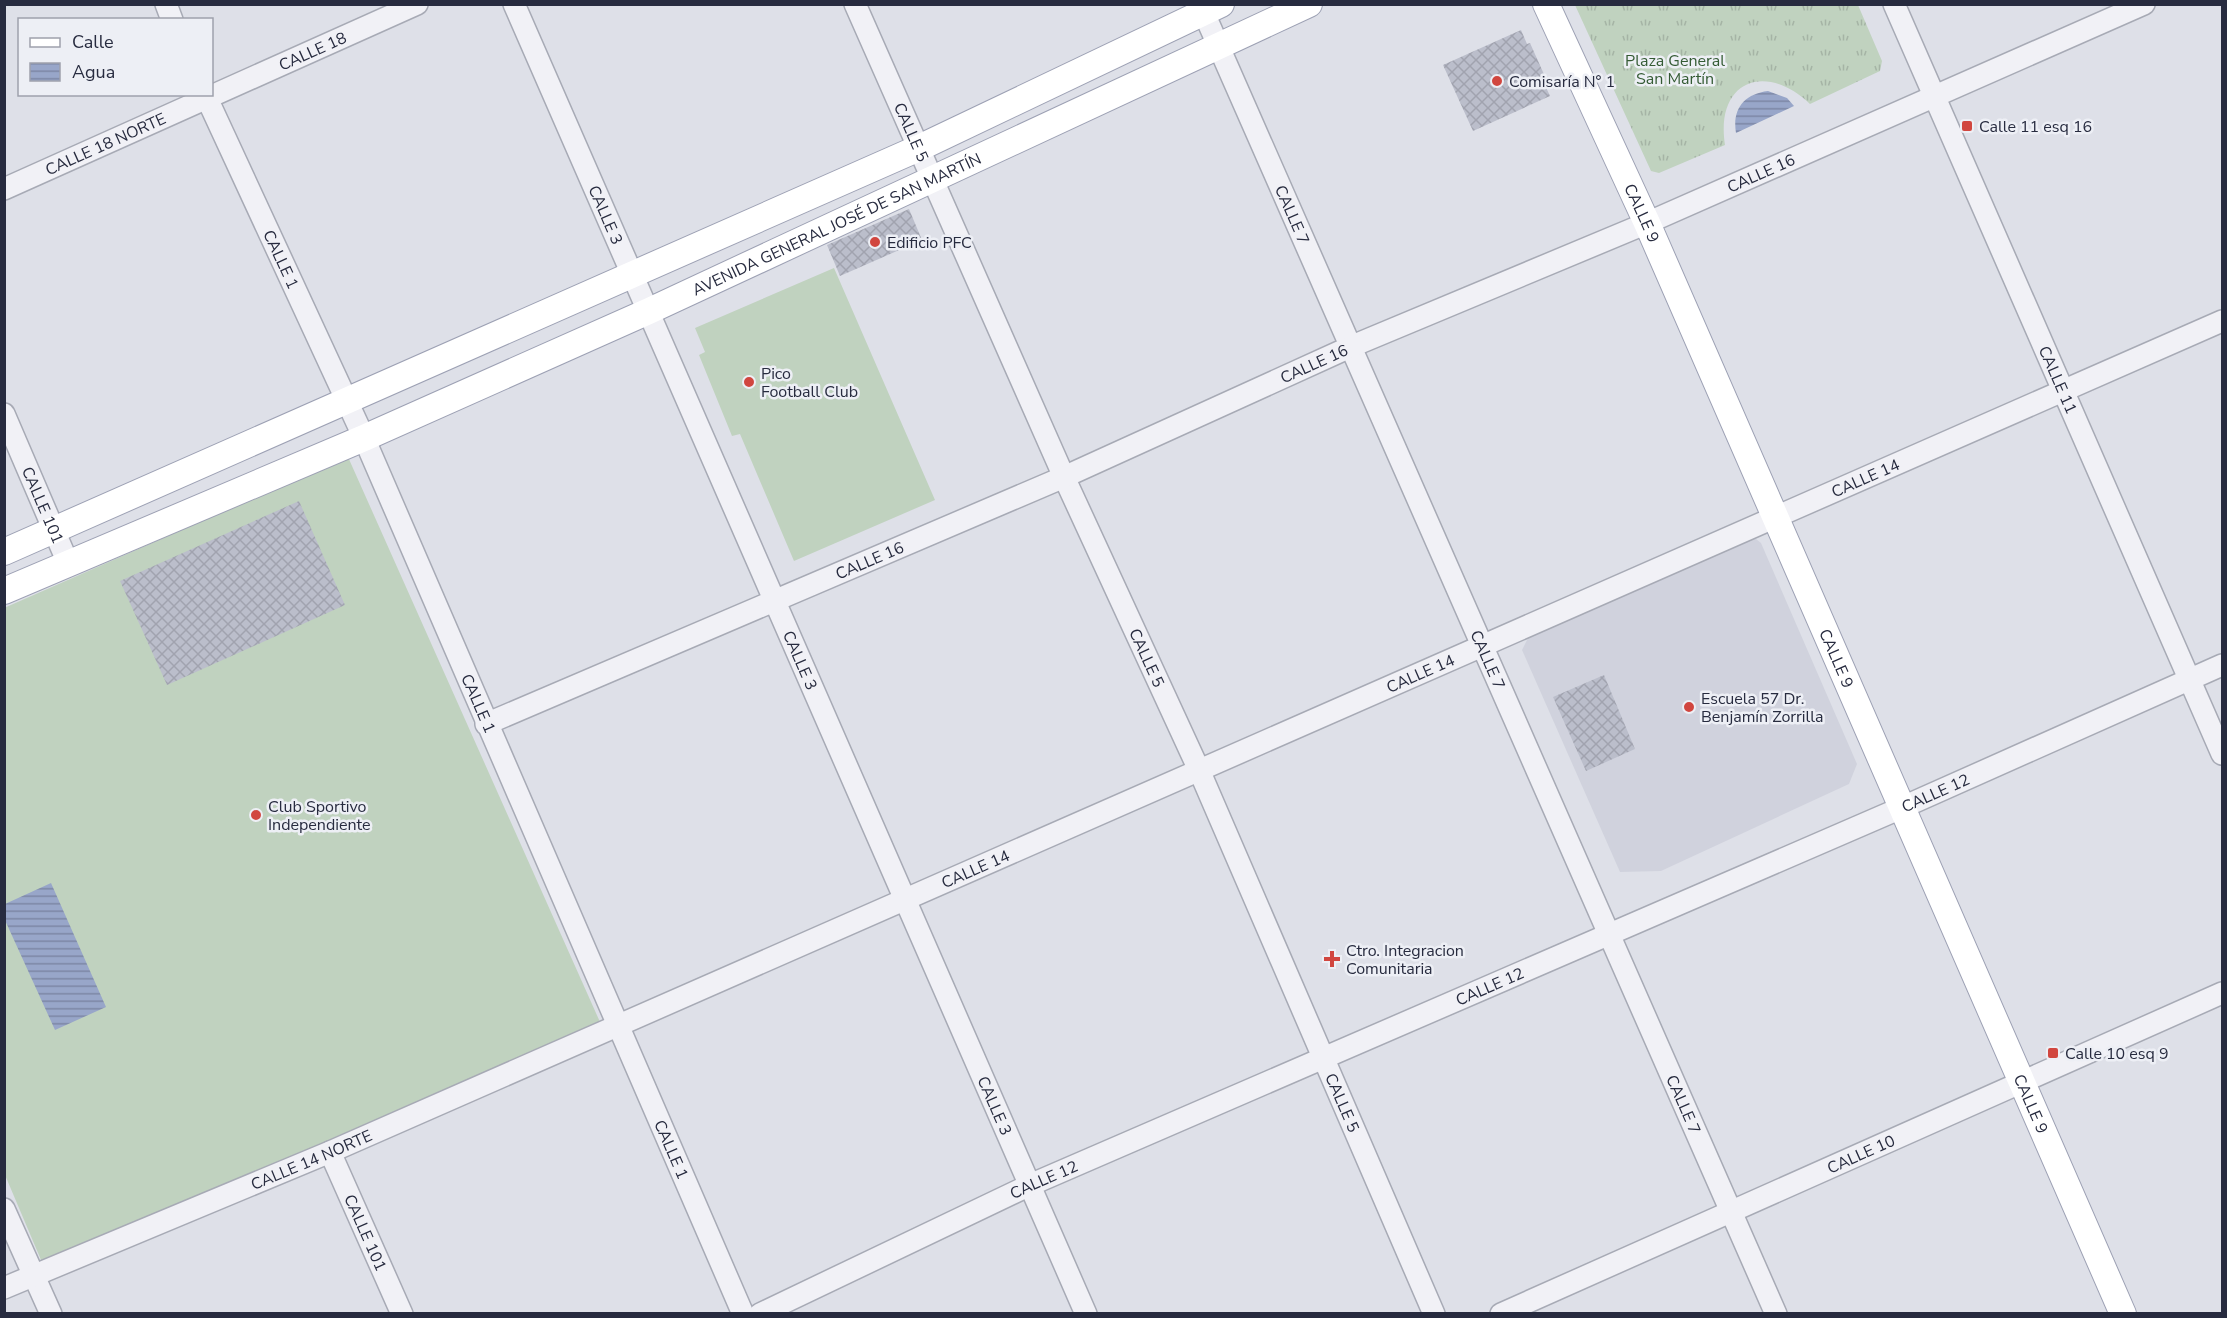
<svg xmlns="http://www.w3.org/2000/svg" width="2227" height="1318" viewBox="0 0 2227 1318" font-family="'Nunito Sans',sans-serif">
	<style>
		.built { fill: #d0d2dd }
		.grass { fill: url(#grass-tufts) }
		.garden { fill: #c0d2bf }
		.water { fill: url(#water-rules) }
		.building { fill: url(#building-cross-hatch) }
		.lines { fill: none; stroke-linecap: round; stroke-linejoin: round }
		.minor-casing { stroke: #a7aab5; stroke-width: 24 }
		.major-casing { stroke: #9da1b4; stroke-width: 28 }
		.minor { stroke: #f1f1f6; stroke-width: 21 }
		.major { stroke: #fff; stroke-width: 26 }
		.poi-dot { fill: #d1463f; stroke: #edeff5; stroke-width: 2 }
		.labels { text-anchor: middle; stroke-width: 5; stroke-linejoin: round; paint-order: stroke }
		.street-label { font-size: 16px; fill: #272b3f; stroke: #edeff5 }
		.park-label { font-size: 16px; fill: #345b34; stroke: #edeff5 }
		.poi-label { font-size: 16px; fill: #272b3f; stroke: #edeff5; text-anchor: start }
	</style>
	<defs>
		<pattern id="grass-tufts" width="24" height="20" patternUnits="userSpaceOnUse" patternTransform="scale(1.5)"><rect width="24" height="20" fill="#c0d2bf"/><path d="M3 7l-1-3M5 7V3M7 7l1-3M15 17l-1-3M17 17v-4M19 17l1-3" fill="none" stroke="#a5b4a5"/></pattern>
		<pattern id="water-rules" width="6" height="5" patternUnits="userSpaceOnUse" patternTransform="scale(1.5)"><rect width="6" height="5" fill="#98a6c9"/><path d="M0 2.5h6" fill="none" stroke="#7c87a5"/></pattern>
		<pattern id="building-cross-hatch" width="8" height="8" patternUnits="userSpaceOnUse" patternTransform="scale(1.5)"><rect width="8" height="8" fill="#bbbecb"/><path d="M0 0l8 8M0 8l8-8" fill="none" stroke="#a1a3af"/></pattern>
	</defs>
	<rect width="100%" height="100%" fill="#dee0e8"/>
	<path class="built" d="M1751,535L1761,543L1857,764L1849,784L1661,871L1620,872L1522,650L1529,636Z"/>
	<path class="grass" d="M1575,5H1858L1882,61L1880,71L1810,104C1765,61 1715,81 1725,145L1659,173L1651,171Z"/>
	<path class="garden" d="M834,268L935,500L794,561L740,434L732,436L699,355L705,352L695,328Z
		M348,457L600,1022L44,1267L5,1175L4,608Z"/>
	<path class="water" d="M1768,91L1787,98L1794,106L1736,133C1732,109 1744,94 1768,91Z
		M51,883L106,1007L55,1030L4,918L5,904Z"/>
	<path class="building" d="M1521,30L1527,44L1530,43L1547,81L1544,83L1550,96L1473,131L1443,65Z
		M909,209L922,240L840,276L827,245Z
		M299,501L345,605L167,685L120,581Z
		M1604,675L1635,749L1586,771L1553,697Z"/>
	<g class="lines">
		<defs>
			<g id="minor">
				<path d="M166,4L172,20"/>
				<path id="s1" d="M514,4L1086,1314"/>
				<path id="s2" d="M855,4L1064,477L1199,770L1434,1314"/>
				<path id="s3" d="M1200,4L1776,1314"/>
				<path id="s4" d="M1894,4L2222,754"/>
				<path id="s5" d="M205,94L364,438L743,1314"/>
				<path id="s6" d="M4,189L417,4"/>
				<path id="s7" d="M4,414L68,563"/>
				<path id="s8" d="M486,724L1064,477L1350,347L1647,223L2144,4"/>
				<path id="s9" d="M330,1152L402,1314"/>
				<path d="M4,1209L51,1314"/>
				<path id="s10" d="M4,1288L330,1152L2222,321"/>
				<path id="s11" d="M760,1314L1030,1185L1901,808L2222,665"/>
				<path id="s12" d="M1501,1314L2222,993"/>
			</g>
			<g id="major">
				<path id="s13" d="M1546,4L1647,223L2123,1314"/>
				<path d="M4,552L919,148L1221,4"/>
				<path id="s14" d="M4,591L364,438L649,311L1309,4"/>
			</g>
		</defs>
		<use href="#minor" class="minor-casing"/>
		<use href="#major" class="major-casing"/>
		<use href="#minor" class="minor"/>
		<use href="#major" class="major"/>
	</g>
	<g class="poi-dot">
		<circle cx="1497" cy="81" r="6"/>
		<rect x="1961" y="120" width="12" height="12" rx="3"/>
		<circle cx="875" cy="242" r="6"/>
		<circle cx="749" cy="382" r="6"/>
		<circle cx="1689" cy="707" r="6"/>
		<circle cx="256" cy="815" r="6"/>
		<path d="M1329 950h6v6h6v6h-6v6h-6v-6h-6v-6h6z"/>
		<rect x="2047" y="1047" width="12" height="12" rx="3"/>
	</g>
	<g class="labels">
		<g class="street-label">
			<text dy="6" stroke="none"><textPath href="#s6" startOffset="338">CALLE 18</textPath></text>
			<text dy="6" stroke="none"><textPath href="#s2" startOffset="140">CALLE 5</textPath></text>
			<text dy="6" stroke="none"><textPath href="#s6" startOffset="111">CALLE 18 NORTE</textPath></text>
			<text dy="6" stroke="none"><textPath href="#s8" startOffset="1389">CALLE 16</textPath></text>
			<text dy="6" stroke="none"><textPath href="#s1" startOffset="230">CALLE 3</textPath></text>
			<text dy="6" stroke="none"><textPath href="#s13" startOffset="230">CALLE 9</textPath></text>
			<text dy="6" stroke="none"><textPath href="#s3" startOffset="230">CALLE 7</textPath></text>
			<text dy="6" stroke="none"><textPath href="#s14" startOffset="910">AVENIDA GENERAL JOSÉ DE SAN MARTÍN</textPath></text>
			<text dy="6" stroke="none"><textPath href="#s5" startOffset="182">CALLE 1</textPath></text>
			<text dy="6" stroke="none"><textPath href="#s8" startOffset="903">CALLE 16</textPath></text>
			<text dy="6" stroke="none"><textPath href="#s4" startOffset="410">CALLE 11</textPath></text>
			<text dy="6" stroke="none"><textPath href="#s10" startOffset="2030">CALLE 14</textPath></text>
			<text dy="6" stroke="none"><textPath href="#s7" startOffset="99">CALLE 101</textPath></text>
			<text dy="6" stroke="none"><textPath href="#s8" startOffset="417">CALLE 16</textPath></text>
			<text dy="6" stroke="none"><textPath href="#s2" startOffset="716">CALLE 5</textPath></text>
			<text dy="6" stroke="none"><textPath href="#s13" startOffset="716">CALLE 9</textPath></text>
			<text dy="6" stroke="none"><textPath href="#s1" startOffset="716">CALLE 3</textPath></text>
			<text dy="6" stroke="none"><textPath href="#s3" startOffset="716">CALLE 7</textPath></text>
			<text dy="6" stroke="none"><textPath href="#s10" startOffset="1544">CALLE 14</textPath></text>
			<text dy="6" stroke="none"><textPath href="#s5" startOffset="668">CALLE 1</textPath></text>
			<text dy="6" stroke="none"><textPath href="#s11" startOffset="1286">CALLE 12</textPath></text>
			<text dy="6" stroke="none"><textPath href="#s10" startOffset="1058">CALLE 14</textPath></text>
			<text dy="6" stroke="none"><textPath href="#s11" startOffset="800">CALLE 12</textPath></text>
			<text dy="6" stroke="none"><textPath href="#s2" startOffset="1202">CALLE 5</textPath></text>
			<text dy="6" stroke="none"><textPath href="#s13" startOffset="1202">CALLE 9</textPath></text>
			<text dy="6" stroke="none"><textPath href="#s1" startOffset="1202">CALLE 3</textPath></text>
			<text dy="6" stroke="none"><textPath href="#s3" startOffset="1202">CALLE 7</textPath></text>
			<text dy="6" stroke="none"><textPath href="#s5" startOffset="1154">CALLE 1</textPath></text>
			<text dy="6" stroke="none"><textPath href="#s12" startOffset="394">CALLE 10</textPath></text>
			<text dy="6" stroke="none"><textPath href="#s10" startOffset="333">CALLE 14 NORTE</textPath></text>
			<text dy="6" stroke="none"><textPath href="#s11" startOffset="314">CALLE 12</textPath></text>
			<text dy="6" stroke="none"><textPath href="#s9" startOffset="88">CALLE 101</textPath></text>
		</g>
		<g class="park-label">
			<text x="1675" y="66">Plaza General<tspan x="1675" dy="18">San Martín</tspan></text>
		</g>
		<g class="poi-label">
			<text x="1509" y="87">Comisaría N° 1</text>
			<text x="1979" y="132">Calle 11 esq 16</text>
			<text x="887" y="248">Edificio PFC</text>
			<text x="761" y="379">Pico<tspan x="761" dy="18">Football Club</tspan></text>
			<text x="1701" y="704">Escuela 57 Dr.<tspan x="1701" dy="18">Benjamín Zorrilla</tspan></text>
			<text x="268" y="812">Club Sportivo<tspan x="268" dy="18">Independiente</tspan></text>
			<text x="1346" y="956">Ctro. Integracion<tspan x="1346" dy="18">Comunitaria</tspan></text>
			<text x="2065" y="1059">Calle 10 esq 9</text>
		</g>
	</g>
	<rect width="2227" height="1318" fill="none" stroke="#272b3f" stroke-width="12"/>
	<rect x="18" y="18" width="195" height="78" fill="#edeff5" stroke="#9ea1ac" stroke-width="1.5"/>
	<rect x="30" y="38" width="30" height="9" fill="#ffffff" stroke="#9ea1ac" stroke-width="1.5"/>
	<text x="72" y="48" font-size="18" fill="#272b3f">Calle</text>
	<rect x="30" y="63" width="30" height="18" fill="url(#water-rules)" stroke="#9ea1ac" stroke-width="1.5"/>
	<text x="72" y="78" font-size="18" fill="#272b3f">Agua</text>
</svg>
